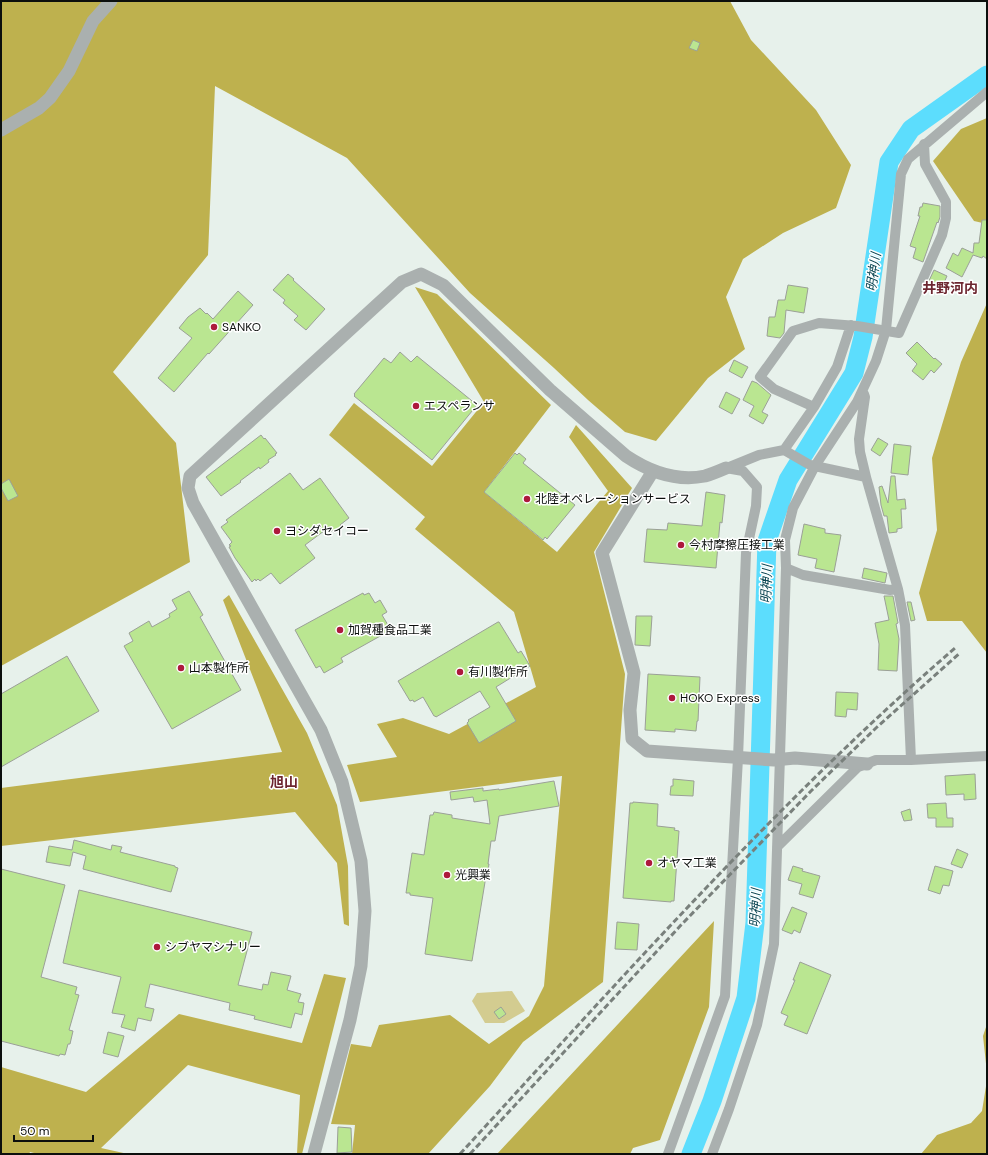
<svg xmlns="http://www.w3.org/2000/svg" width="988" height="1155" viewBox="0 0 988 1155" font-family="'DM Sans','Noto Sans JP',sans-serif">
	<style>
		.green { fill: #d3cc90 }
		.forest { fill: #beb14e }
		.lines { fill: none; stroke-linecap: round; stroke-linejoin: round }
		.river { stroke: #5cddfd; stroke-width: 19 }
		.building { fill: #bae691; stroke: #9ba097 }
		.minor { stroke: #aab0af; stroke-width: 10 }
		.tertiary { stroke: #aab0af; stroke-width: 13 }
		.rail { stroke: #79807c; stroke-width: 3; stroke-dasharray: 6 3; stroke-linecap: butt }
		.poi-dot { fill: #ad193c; stroke: #fff; stroke-width: 1.5 }
		.labels { text-anchor: middle; stroke-width: 3; stroke-linejoin: round; paint-order: stroke }
		.poi-label { font-size: 12px; fill: #0c0f0d; stroke: #fff; text-anchor: start }
		.water-label { font-size: 13px; font-style: italic; fill: #074350; stroke: #fff }
		.quarter-label { font-size: 14px; font-weight: bold; fill: #6d2630; stroke: #fff }
	</style>
	<rect width="100%" height="100%" fill="#e7f1eb"/>
	<path class="green" d="M512,991L525,1011L504,1023H485L472,1001L477,993Z"/>
	<path class="forest" d="M1,1H730L751,40L816,110L851,165L836,208L783,233L743,259L726,297L745,349L708,378L656,441L625,432L588,400L554,368L470,293L347,158L215,86L208,255L113,372L176,443L190,562L1,666Z
		M987,118V224L974,221L933,161L961,129Z
		M415,287L437,294L551,405L484,492L557,552L608,491L569,437L576,425L632,488L594,552L625,674L603,982L523,1042L490,1086L428,1154H352L355,1125L331,1124L351,1044L371,1047L379,1025L450,1015L489,1044L529,1016L544,986L562,776L360,802L347,765L397,757L377,724L403,718L449,734L536,687L514,612L415,529L425,517L329,435L354,403L432,466L484,402Z
		M987,303V653L962,621H927L919,593L937,530L932,458L961,362Z
		M229,595L307,733L337,805L348,866L349,926L344,924L337,863L295,812L1,846V788L282,752L223,600Z
		M714,921L709,1007L660,1140L633,1148L630,1154H497Z
		M324,974L346,978L302,1154H297L300,1095L188,1065L101,1148L128,1154H38L30,1152L29,1154H1V1067L86,1092L179,1014L302,1043Z
		M987,1024V1073L983,1036Z
		M987,1080V1154H921L937,1135L971,1123L982,1111Z"/>
	<g class="lines">
		<path class="river" d="M691,1154L712,1101L746,998L755,923L767,541L788,480L854,373L863,337L889,162L911,129L987,75"/>
	</g>
	<path class="building" d="M693,40L700,43L697,51L689,48Z
		M923,203L940,206V217L938,223L937,222L923,262L913,258L916,248L910,246L920,216H918L920,207H922Z
		M982,220H987V259L983,256L982,258L973,255L962,277L946,268L953,253L958,256L962,248L973,253L974,243H979Z
		M934,270L947,276L943,285L940,283L937,289L927,285Z
		M288,274L294,279L293,280L325,309L306,330L294,320L298,316L283,303L285,300L273,290Z
		M788,285L808,288L804,313L786,310L784,333L780,338L767,336L769,317H775L778,300H785Z
		M238,291L253,305L209,354L208,353L174,392L158,378L192,338L179,328L188,317L200,308L206,314L207,313L213,319Z
		M917,342L934,359L935,358L942,364L934,373L931,370L923,380L912,371L917,364L906,353Z
		M400,352L411,362L417,356L477,405L432,460L354,396L355,395L354,394L384,358L391,363Z
		M734,360L748,367L742,378L729,371Z
		M752,381L757,383L771,395L762,412L768,415L763,424L749,416L754,406L743,400Z
		M726,392L740,399L732,414L719,407Z
		M261,435L264,439L265,438L277,453L275,454L276,455L268,460L269,462L260,469L259,467L240,481L241,482L221,496L206,477Z
		M878,438L888,444L880,456L871,450Z
		M894,444L911,446L908,475L891,473Z
		M515,453L517,455L519,453L526,459L523,463L575,505L547,539L545,537L543,540L484,492Z
		M290,473L303,490L320,478L349,518L340,525L342,527L334,533L333,530L327,535L324,531L305,545L315,558L280,584L271,573L260,581L258,579L256,581L255,579L252,582L235,558L229,547L231,546L229,545L232,542L221,527L228,522L226,520Z
		M891,476H895L897,500L905,499L906,509H901L902,528L897,529V532L889,533L887,516H884L881,505L879,487L882,486L888,503Z
		M9,479L18,496L8,501L1,488V484Z
		M706,492L725,495L722,523L720,522L716,568L644,562L647,529L667,530L668,523L702,526Z
		M804,524L825,529V533L841,535L834,572L815,568L817,559L798,555Z
		M864,568L887,573L885,583L862,578Z
		M189,591L203,615L200,617L241,690L172,729L124,646L133,641L129,633L149,621L152,627L170,617L169,614L177,609L172,600Z
		M363,593L364,595L369,593L375,603L380,600L387,612L382,615L391,630L341,658L343,662L324,673L320,666L316,668L295,630Z
		M884,596H893L898,623L896,624L899,639L897,671L878,670L879,644L875,623L889,620Z
		M907,602H911L915,620L911,621Z
		M636,616H652L650,646L635,645Z
		M498,622H499L518,653L521,651L530,666L496,687L516,721L479,743L467,723L469,721L468,720L490,707L480,691L436,717L435,716H434L423,697L414,702L413,700L410,701L398,681Z
		M67,656L99,711L1,767V694Z
		M648,674L700,677L698,721H697L696,731L675,729V732L645,730Z
		M836,692L858,693L857,710L847,709L846,717L835,716Z
		M975,774L976,799L964,800V794L946,795L945,776Z
		M673,779L694,781L693,796L670,795L671,786H673Z
		M554,781L559,806L499,816L495,841H491L488,864H489L487,877L486,876L472,961L425,954L433,898L410,895V893H406L412,853L424,855L430,815H433L434,812L452,815V818L490,824L487,800L474,802L473,797L451,800L450,792L483,788V791L499,789V790Z
		M633,802L658,804L657,826L675,828L674,830L679,831L674,901H671V902L623,898L630,803H633Z
		M946,803L947,818H953V827H936V818H928L927,804Z
		M910,809L912,820L904,821L901,812Z
		M74,840L111,850L112,845L122,847L120,852L175,866V867L178,868L171,892L83,869L86,856L73,852L70,866L46,862L49,846L72,850Z
		M957,849L968,854L962,868L951,864Z
		M793,866L803,869L802,871L820,876L813,898L799,894L802,884L788,880Z
		M935,866L953,871L949,886L943,885L940,894L928,890Z
		M1,869L65,885L41,977L77,987L75,994L79,995L69,1030L73,1031L70,1044H68L65,1055L60,1054L59,1056L1,1041Z
		M79,890L252,932L238,985L262,990L263,984L268,985L271,972L291,976L287,990L301,994L298,1002L304,1003L302,1015L295,1013L291,1028L254,1019L255,1016L229,1010L230,1003L150,984L145,1007L154,1009L151,1021L138,1018L135,1031L121,1027L125,1015L112,1013L121,977L63,963Z
		M792,907L807,913L800,933L794,930L792,934L782,930Z
		M617,922L639,924L637,950L615,949Z
		M800,962L831,975L807,1034L784,1025L788,1016L781,1013L795,980H793Z
		M501,1007L506,1014L499,1019L494,1012Z
		M108,1032L124,1036L118,1057L103,1053Z
		M338,1127L351,1128L352,1152L337,1153Z"/>
	<g class="lines">
		<path class="minor" d="M862,392L864,394L865,397L859,439L860,452L866,477
			M814,407L774,389L760,377L793,331L819,323L857,326L899,333L942,235L946,218V202L925,164L924,144
			M784,450L814,407L837,367L851,325
			M727,468L759,455L784,450L810,465L866,477L898,589L905,625L911,760
			M786,568L803,575L890,590L898,589
			M777,847L858,767L876,760H911L987,756
			M668,1154L725,996L738,758L746,553L756,506L757,487L743,471L726,468
			M712,1154L729,1109L757,1025L774,944L786,568L785,540L793,508L815,466L857,402L876,361L886,330L901,174L908,159L987,92"/>
		<path class="tertiary" d="M1,130L39,108L50,98L69,71L93,21L111,1
			M653,471L602,553L634,673L630,710L632,739L647,751L774,760L795,758L867,764
			M314,1154L350,1020L361,966L365,911L361,861L342,782L321,730L193,503L188,488L190,476L402,282L421,274L443,285L550,390L626,456C650,472 676,482 705,476C712,474 719,471 726,468"/>
		<path class="rail" d="M460,1154C620,980 777,802 955,648
			M470,1154L682,924L811,791L876,728L960,653"/>
	</g>
	<g class="poi-dot">
		<circle cx="214" cy="327" r="4"/>
		<circle cx="416" cy="406" r="4"/>
		<circle cx="527" cy="499" r="4"/>
		<circle cx="277" cy="531" r="4"/>
		<circle cx="681" cy="545" r="4"/>
		<circle cx="340" cy="630" r="4"/>
		<circle cx="181" cy="668" r="4"/>
		<circle cx="460" cy="672" r="4"/>
		<circle cx="672" cy="698" r="4"/>
		<circle cx="649" cy="863" r="4"/>
		<circle cx="447" cy="875" r="4"/>
		<circle cx="157" cy="947" r="4"/>
	</g>
	<g class="labels">
		<g class="poi-label">
			<text x="222" y="331">SANKO</text>
			<text x="424" y="410">エスペランサ</text>
			<text x="535" y="503">北陸オペレーションサービス</text>
			<text x="285" y="535">ヨシダセイコー</text>
			<text x="689" y="549">今村摩擦圧接工業</text>
			<text x="348" y="634">加賀種食品工業</text>
			<text x="189" y="672">山本製作所</text>
			<text x="468" y="676">有川製作所</text>
			<text x="680" y="702">HOKO Express</text>
			<text x="657" y="867">オヤマ工業</text>
			<text x="455" y="879">光興業</text>
			<text x="165" y="951">シブヤマシナリー</text>
		</g>
		<g class="water-label">
			<text transform="translate(873 272) rotate(-82)" y="5">明神川</text>
			<text transform="translate(766 584) rotate(-88)" y="5">明神川</text>
			<text transform="translate(755 908) rotate(-87)" y="5">明神川</text>
		</g>
		<g class="quarter-label">
			<text x="950" y="293">井野河内</text>
			<text x="284" y="787">旭山</text>
		</g>
	</g>
	<rect width="988" height="1155" fill="none" stroke="#0c0f0d" stroke-width="4"/>
	<path d="M14 1135v6h79v-6" fill="none" stroke="#0c0f0d" stroke-width="2"/>
	<text x="20" y="1135" font-size="12" fill="#0c0f0d" stroke="#ffffff" stroke-width="3" paint-order="stroke">50 m</text>
</svg>
